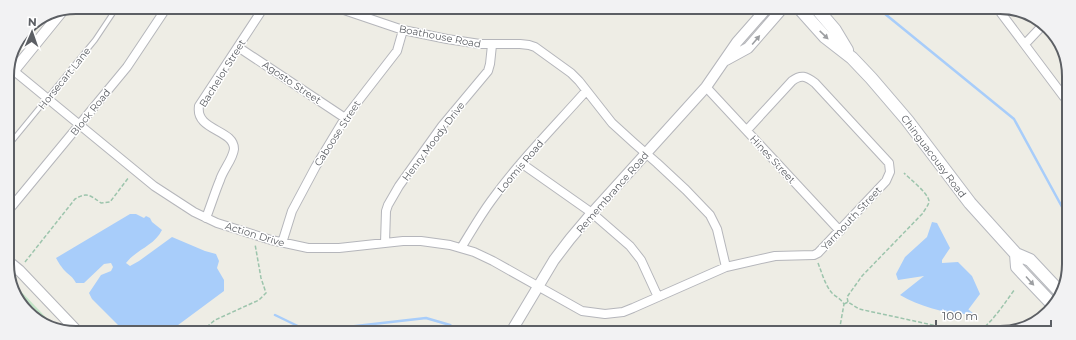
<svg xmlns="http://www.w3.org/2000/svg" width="1076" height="340" viewBox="0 0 1076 340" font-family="Montserrat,sans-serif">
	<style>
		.green { fill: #c2e4c6 }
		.water { fill: #a8cdfa }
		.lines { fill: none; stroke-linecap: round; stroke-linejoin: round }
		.stream { stroke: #a8cdfa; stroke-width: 2.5 }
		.service-casing { stroke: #b5b6bb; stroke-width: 6 }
		.minor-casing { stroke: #b5b6bb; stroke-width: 10 }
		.tertiary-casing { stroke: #b5b6bb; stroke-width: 12 }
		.secondary-casing { stroke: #b6b8be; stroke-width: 14 }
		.path { stroke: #9cc4ac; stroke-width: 1.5; stroke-dasharray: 4 2; stroke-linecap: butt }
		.service { stroke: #fff; stroke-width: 4 }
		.minor { stroke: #fff; stroke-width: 8 }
		.tertiary { stroke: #fff; stroke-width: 10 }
		.secondary { stroke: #fff; stroke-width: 12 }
		.oneway { fill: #9d9fa2 }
		.labels { text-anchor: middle; stroke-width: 3; stroke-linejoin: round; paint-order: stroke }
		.street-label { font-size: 10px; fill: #5c5f64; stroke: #fff }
		.rim { fill: none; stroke: #5c5f64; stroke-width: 2 }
	</style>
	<rect width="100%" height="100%" fill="#eeede5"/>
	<path class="green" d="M10,280L12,282L59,331L24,310Z"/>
	<path class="water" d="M130,214H136L144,218L146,216L150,218L152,222L162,230C154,246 137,249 126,263L130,266L139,261L172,237L205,251L216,254L219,261L217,268L224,280V291L170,331H124L92,299L89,293L101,275L111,271L113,267L111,263L104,264L84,283H76C73,277 69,275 65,271C62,268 58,262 56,258Z
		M932,222L937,223L950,248L942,260V263L958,262L972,276L980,294L965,314C943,313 919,306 900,295L924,276L898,280L896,274L905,257L927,237Z"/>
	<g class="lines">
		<path class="stream" d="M879,9L1014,119L1067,216
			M967,310L977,318
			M275,315L308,331
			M312,331L426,318L450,325L459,332
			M1002,332H1006"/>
		<defs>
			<path id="service" d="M8,146L95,40L117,7"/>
			<path id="minor" d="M338,8L403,30L447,39L480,44H520L529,45L535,47L571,73L579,81L612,123L634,143L657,163L686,190L710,215L717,229L726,267
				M998,9L1064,97L1068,99
				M1025,44L1043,25
				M238,47L345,118
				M14,71L154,186L194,212L217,223L271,240L308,248H339L403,241H421L450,245L474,252L493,261L582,311L605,314L623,312L633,308L726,267L775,256L814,255L818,253L886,181L890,172L889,163L815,83C806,76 801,74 792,81L747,130
				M706,87L840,231
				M521,163L592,213L630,246L641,260L658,297
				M8,211L127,67L167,7
				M206,218C211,205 215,192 220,180C223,170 233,159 234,149C234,129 195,131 199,106L264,7
				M282,243L292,211L316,166L345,118L397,51L403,30
				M385,243L386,211L388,205L399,186L442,126L488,71L490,64L492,45
				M461,248C471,232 480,216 491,201C519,162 554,127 586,91"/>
			<path id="tertiary" d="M726,60L748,48L782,9
				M7,79L63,10
				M8,261L19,270L77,331
				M511,332L554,260L570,239L592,213L706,87L737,42L766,9"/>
			<path id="secondary" d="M800,9L825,37L852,58L871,78L907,120L970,203L1016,254L1030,260L1060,292
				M817,9L835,30L847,50
				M1016,254L1017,267L1052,304"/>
		</defs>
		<use href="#service" class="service-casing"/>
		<use href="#minor" class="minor-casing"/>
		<use href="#tertiary" class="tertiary-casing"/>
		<use href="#secondary" class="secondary-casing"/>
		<path class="path" d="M25,262L75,199C87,192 90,195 101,203L110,202L129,177
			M818,263C822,273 825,285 832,293C836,297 841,299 844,304L839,332
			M848,302L847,297L862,276L923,213C925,209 929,205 929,201C928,193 910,179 904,173
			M844,304L848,302L859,309L951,329L963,333
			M202,331L215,320L259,300L266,293L261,278L255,244
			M975,333C989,328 1006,301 1015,289"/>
		<use href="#service" class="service"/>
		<use href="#minor" class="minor"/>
		<use href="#tertiary" class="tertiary"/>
		<use href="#secondary" class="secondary"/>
	</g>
	<defs><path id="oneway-solid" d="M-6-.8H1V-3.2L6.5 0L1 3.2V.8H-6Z"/></defs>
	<g class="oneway">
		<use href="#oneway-solid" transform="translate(824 35) rotate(44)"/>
		<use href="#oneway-solid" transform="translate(756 40) rotate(-50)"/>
		<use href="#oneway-solid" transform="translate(1030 281) rotate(48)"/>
	</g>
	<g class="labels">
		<g class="street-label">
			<text transform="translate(440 36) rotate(11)" y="4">Boathouse Road</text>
			<text transform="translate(222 73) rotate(-58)" y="4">Bachelor Street</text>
			<text transform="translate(64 78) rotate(-51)" y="4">Horsecart Lane</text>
			<text transform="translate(292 82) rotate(34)" y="4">Agosto Street</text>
			<text transform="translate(90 112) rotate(-51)" y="4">Block Road</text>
			<text transform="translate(337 133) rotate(-57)" y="4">Caboose Street</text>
			<text transform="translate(433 141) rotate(-53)" y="4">Henry Moody Drive</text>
			<text transform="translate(934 156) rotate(53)" y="4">Chinguacousy Road</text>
			<text transform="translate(773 159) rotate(47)" y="4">Hines Street</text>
			<text transform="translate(520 166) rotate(-50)" y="4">Loomis Road</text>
			<text transform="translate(612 192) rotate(-49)" y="4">Remembrance Road</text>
			<text transform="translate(851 218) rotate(-47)" y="4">Yarmouth Street</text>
			<text transform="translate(255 234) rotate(17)" y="4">Action Drive</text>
		</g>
	</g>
	<path d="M0 0H1076V340H0ZM76 14H1000A62 62 0 0 1 1062 76V264A62 62 0 0 1 1000 326H76A62 62 0 0 1 14 264V76A62 62 0 0 1 76 14Z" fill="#f2f2f3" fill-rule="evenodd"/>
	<path class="rim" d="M76 14H1000A62 62 0 0 1 1062 76V264A62 62 0 0 1 1000 326H76A62 62 0 0 1 14 264V76A62 62 0 0 1 76 14Z"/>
	<g transform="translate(32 32) rotate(2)" stroke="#ffffff" stroke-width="3" paint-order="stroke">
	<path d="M0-3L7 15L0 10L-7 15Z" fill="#5c5f64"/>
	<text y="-6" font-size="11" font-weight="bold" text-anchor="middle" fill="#5c5f64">N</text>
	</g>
	<path d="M936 320v6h115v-6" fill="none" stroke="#5c5f64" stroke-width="2"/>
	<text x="942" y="320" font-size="12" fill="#5c5f64" stroke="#ffffff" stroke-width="3" paint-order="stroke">100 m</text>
</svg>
